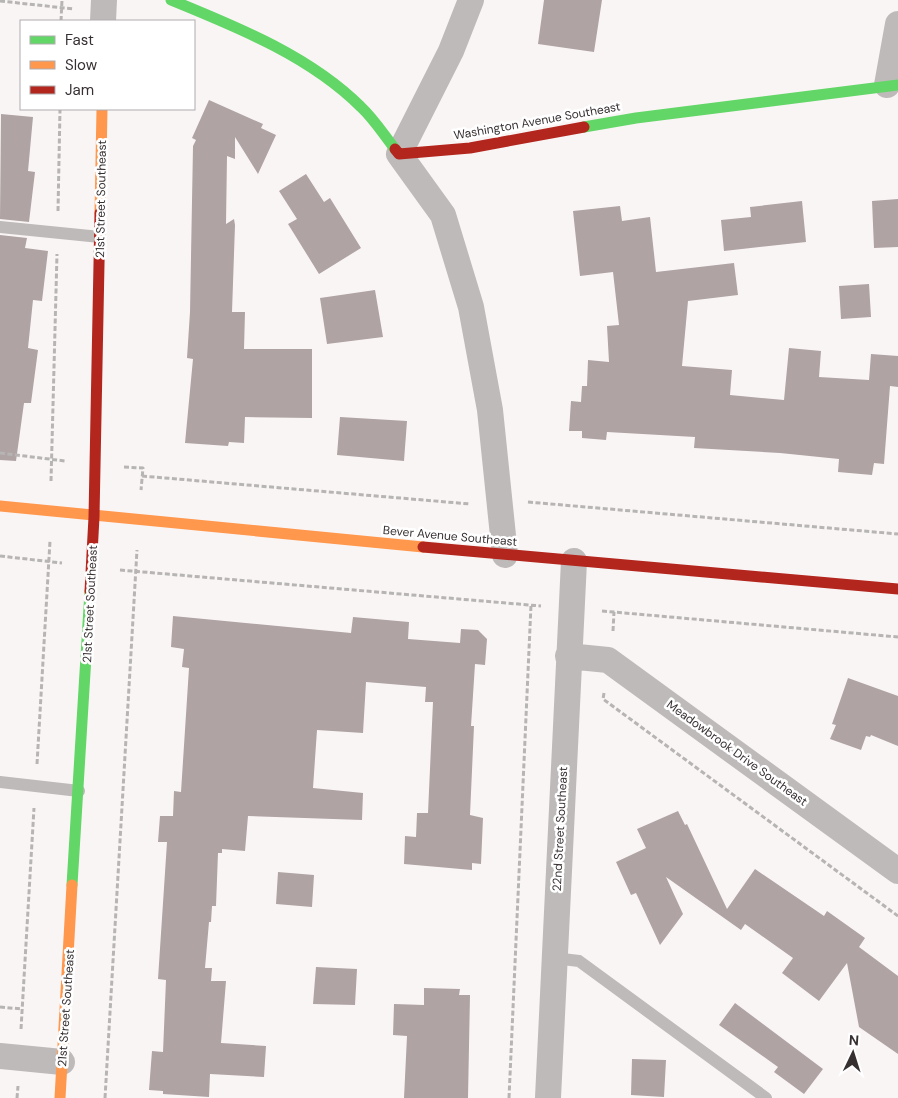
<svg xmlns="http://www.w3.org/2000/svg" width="898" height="1098" viewBox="0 0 898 1098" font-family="'DM Sans',sans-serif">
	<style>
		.building { fill: #afa3a4 }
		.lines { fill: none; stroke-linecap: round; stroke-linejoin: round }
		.path { stroke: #b7b4b4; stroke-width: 3; stroke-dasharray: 5 2.5; stroke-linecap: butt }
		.lane { stroke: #bebaba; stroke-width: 12 }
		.street { stroke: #bebaba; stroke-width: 26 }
		.fast { stroke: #63d668; stroke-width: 11 }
		.slow { stroke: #ff974d; stroke-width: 11 }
		.jam { stroke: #b3261e; stroke-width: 11 }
		.labels { text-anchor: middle; stroke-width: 5; stroke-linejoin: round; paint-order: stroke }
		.street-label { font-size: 12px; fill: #373031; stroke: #fff }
	</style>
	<rect width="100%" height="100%" fill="#faf5f5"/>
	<path class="building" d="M544,0H602L594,52L538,44Z
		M209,100L263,124L261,128L276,135L258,174L235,137V159L227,156L226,224L234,219L235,225L232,312H245L244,349H312V418L245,417L244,443L229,442L228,446L185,443L193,359L187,358L190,312L193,146L196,140L192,138Z
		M1,114L33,117L28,171L35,172L29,222L0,219Z
		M306,174L324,202L330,198L361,248L319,274L288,224L297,219L279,191Z
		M898,199V247L874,248L872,201Z
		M802,201L806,242L724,251L721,220L751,217L750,207Z
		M620,206L622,221L650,217L656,272L734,263L738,295L688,301L682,366L732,370L730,395L784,400L789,348L821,351L819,377L869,380L871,354L898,356V387L890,386L884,464L874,463L872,475L838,472L839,459L780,453L694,448L695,437L607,432L606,440L582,438V431H569L571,401L581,402L582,386H587L588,360L609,362L607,326L619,325L613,272L580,276L573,211Z
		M0,235L27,238L25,248L48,251L42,301L33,300L28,348L38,350L31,403H24L16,461L0,460Z
		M869,284L871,317L841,319L839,286Z
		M375,290L383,337L327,344L320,298Z
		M340,417L407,421L404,461L337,455Z
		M173,616L351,633L353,617L409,622L408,639L460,643L461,629L478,630L487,639L485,665L475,664L471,726H474L470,815L483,818L481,864L472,863V870L404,864L405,836L416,837L417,813H428L433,702H425L426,687L366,682L363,733L317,730L313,788L363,793L362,820L248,816L245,851L222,849V853H218L216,906H212L211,922H209L205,968H212L211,981H226L221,1043L266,1046L264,1077L210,1074L209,1097L163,1094V1091L149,1090L152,1051L163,1052L166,980L158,979L167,842H158L160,816H173L174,791L181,792L189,668L182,667L184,649L171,647Z
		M848,678L898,696V746L871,735L870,737L866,736L861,750L830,739L836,725L832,724Z
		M678,811L685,825L687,824L727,909L755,869L824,916L827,911L865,938L859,947L898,976V1054L859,1027L847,963L819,1001L782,973L793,958L745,924L741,930L666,877L683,914L660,945L636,893L631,895L616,862L646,848L637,829Z
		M278,872L314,875L312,907L276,904Z
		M316,967L357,969L355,1005L313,1004Z
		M424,988L460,989L459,995H470L468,1098H404L407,1036L393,1035L394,1004L424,1005Z
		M735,1003L823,1069L804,1094L774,1072L778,1067L719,1025Z
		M632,1059L666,1060L664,1097L631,1095Z"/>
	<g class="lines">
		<path class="path" d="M0,1L74,9
			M61,21L62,0
			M58,211L60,109
			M0,453L65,461
			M124,467L143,468L141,490
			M142,476L470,504
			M51,481L57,254
			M528,502L898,534
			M0,556L62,563
			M120,570L541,606
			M602,611L898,637
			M613,631L614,612
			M604,693L603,699L898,916
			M37,764L50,541
			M0,1007L22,1009
			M21,1029L34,808
			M17,1098L18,1086
			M105,1098L137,550
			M509,1098L531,605"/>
		<path class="lane" d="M0,227L100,237
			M0,782L79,791
			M554,958L579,961L766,1098"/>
		<path class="street" d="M471,0L451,51L399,154L443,215L471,307L490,410L505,555
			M103,21L104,0
			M887,85L898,24
			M568,656L608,660L898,871
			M0,1056L62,1062
			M548,1098L574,561"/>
		<path class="fast" d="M171,0C237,27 310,56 361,107C374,119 384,135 395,149
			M584,127L636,118L898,85
			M72,885L90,591"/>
		<path class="slow" d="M100,213L102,109
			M0,506L423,547
			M60,1098L72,885"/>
		<path class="jam" d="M395,149L399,154L470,148L584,127
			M423,547L898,589
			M90,591L94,517L100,213"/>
	</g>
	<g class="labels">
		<g class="street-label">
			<text transform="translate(537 121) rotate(-10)" y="4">Washington Avenue Southeast</text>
			<text transform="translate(101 199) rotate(-89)" y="4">21st Street Southeast</text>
			<text transform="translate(450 536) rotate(5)" y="4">Bever Avenue Southeast</text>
			<text transform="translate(90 604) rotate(-87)" y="4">21st Street Southeast</text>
			<text transform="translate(737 753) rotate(36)" y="4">Meadowbrook Drive Southeast</text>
			<text transform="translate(560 829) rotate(-87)" y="4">22nd Street Southeast</text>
			<text transform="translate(66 1008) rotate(-86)" y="4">21st Street Southeast</text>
		</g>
	</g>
	<rect x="20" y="20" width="175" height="90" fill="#ffffff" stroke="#afacad"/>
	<rect x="30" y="36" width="25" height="8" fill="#63d668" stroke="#afacad"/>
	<text x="65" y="45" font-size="15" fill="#373031">Fast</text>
	<rect x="30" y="61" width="25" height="8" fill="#ff974d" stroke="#afacad"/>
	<text x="65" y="70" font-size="15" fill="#373031">Slow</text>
	<rect x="30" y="86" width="25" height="8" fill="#b3261e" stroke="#afacad"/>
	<text x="65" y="95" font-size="15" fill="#373031">Jam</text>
	<g transform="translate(853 1053) rotate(4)" stroke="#ffffff" stroke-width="4" paint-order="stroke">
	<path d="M0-4L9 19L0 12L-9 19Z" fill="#373031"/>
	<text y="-8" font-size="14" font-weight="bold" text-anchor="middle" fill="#373031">N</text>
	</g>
</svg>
